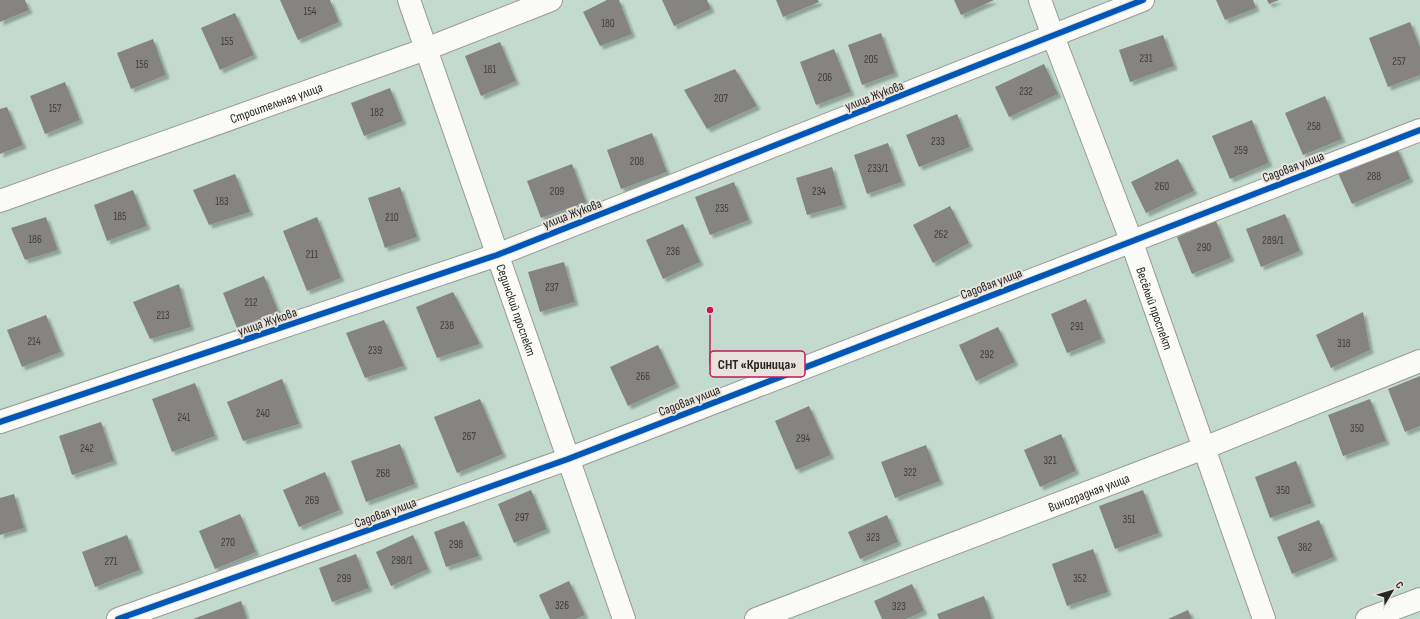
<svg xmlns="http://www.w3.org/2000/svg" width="1420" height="619" viewBox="0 0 1420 619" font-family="'Sofia Sans Condensed',sans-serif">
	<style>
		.green { fill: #c2dbce }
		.building { fill: #858482; filter: url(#shadow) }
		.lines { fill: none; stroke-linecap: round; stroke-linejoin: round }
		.minor-casing { stroke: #9b9996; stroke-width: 24 }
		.minor { stroke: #fbfbfa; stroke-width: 22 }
		.cycleway-casing { stroke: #e7e3dc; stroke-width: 8 }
		.cycleway { stroke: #0057b8; stroke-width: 6 }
		.labels { text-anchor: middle; stroke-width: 4; stroke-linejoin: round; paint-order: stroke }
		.number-label { font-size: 11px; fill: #3e3e3b }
		.street-label { font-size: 13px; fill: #272623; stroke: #e7e3dc }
		.leader { fill: none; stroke: #c2185b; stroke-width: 1.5 }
		.callout-dot { fill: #c2185b; stroke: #e7e3dc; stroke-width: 1.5 }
		.callout { fill: #e7e3dc; stroke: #c2185b; stroke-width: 1.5 }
		.callout-label { font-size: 14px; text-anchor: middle; font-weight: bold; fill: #272623 }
	</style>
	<defs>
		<filter id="shadow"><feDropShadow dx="3.5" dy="3.5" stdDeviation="1" flood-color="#0004"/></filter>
	</defs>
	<rect width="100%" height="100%" fill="#e4e2df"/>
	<path class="green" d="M0,0H1420V619H0Z"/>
	<path class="building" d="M0,0H25L29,10L0,22Z
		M280,0H330L339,22L298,40Z
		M607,0H619L632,34L600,46L583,12Z
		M662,0H707L711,9L674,26Z
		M776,0H818L819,2L783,17Z
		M954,0H994L961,15Z
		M1216,0H1253L1256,8L1225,20Z
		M1267,0H1279L1269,4Z
		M235,13L254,55L220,70L201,28Z
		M1410,22L1420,47V75L1388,87L1369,38Z
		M881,33L895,73L862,85L848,45Z
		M1163,35L1174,66L1130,82L1119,50Z
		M153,39L166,75L131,89L117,53Z
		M500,42L516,81L481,96L465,56Z
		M834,49L851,92L816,105L800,62Z
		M1044,64L1058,94L1009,117L995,87Z
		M735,69L757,106L707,129L684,90Z
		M65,82L80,120L45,134L30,96Z
		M390,88L403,121L364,136L351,103Z
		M1325,96L1342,139L1303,155L1285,113Z
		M7,107L23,145L0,154V109Z
		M957,114L970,147L919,167L906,135Z
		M1252,120L1269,163L1230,179L1212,136Z
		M652,133L667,172L621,189L607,150Z
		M888,143L902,182L867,194L854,155Z
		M1397,148L1410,179L1352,204L1338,173Z
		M1178,159L1194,191L1146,213L1131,182Z
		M572,164L586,202L541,218L527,181Z
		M832,167L843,205L807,215L796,178Z
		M235,174L250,212L209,225L193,190Z
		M734,182L749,220L710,235L695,197Z
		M400,187L417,237L385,248L368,198Z
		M133,190L147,226L107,241L94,205Z
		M950,206L969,243L933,263L913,225Z
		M1285,214L1300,251L1261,267L1246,229Z
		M46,217L58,250L25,260L11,228Z
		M317,217L341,278L307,291L283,231Z
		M1216,221L1231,258L1192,274L1177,237Z
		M683,224L700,262L663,279L646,240Z
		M564,262L575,302L540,312L528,272Z
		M264,276L278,311L237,328L223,293Z
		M179,284L191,327L150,339L133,302Z
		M453,292L480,344L437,358L416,307Z
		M1086,299L1102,339L1067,353L1051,314Z
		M1363,312L1370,350L1331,368L1316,335Z
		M46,315L61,352L22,367L7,330Z
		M384,320L404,366L365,378L346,333Z
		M998,327L1015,362L976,381L959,345Z
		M658,345L676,384L628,406L610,367Z
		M1420,376V426L1405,432L1388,389Z
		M282,379L299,424L243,441L227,402Z
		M195,383L215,436L172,452L152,399Z
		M480,399L503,454L457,473L434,417Z
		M1370,399L1386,441L1343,456L1328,415Z
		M809,406L831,455L796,470L775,421Z
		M101,422L114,461L72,475L59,436Z
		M1061,434L1076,471L1040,487L1024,450Z
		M400,444L415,484L366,502L351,461Z
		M926,445L940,481L895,498L881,462Z
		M1296,461L1312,503L1270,518L1255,477Z
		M325,472L340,510L299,527L283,490Z
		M531,490L547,529L514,543L498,504Z
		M1143,490L1159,533L1115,549L1099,506Z
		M14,494L24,528L0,535V498Z
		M240,514L256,552L215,569L199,531Z
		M887,515L898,542L860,559L848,532Z
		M1319,520L1334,557L1292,574L1277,537Z
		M464,521L479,556L446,567L434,532Z
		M127,535L140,570L95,587L82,552Z
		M413,535L428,569L391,586L376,552Z
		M1093,549L1108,592L1067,606L1052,564Z
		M356,554L369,588L332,602L319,568Z
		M569,581L585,615L576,619H550L539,595Z
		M912,584L924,611L906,619H882L874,601Z
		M984,596L992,619H939L937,614Z
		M241,601L247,619H193Z
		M1188,610L1192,619H1168Z"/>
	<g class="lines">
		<defs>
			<g id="minor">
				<path id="s1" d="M409,0L624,619"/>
				<path id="s2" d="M1040,0L1053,36L1131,240L1264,619"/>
				<path id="s3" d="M0,201L426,49L551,0"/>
				<path d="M0,422L497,255L1143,0"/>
				<path d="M118,619L568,459L1420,130"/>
				<path id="s4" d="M756,619L1204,448L1420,361"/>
				<path d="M1367,619L1420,599"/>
			</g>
		</defs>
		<use href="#minor" class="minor-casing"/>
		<use href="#minor" class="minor"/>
		<defs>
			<path id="cycleway" d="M0,422L497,255L1143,0
				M118,619L568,459L1420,130"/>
		</defs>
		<use href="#cycleway" class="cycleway-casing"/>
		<use href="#cycleway" class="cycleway"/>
	</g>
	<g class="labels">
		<g class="number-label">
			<text x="310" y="15">154</text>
			<text x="608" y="27">180</text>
			<text x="227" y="45">155</text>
			<text x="1146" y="62">231</text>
			<text x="871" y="63">205</text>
			<text x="1399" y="65">257</text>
			<text x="142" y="68">156</text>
			<text x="490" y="73">181</text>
			<text x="825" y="81">206</text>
			<text x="1026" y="95">232</text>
			<text x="721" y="102">207</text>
			<text x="55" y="112">157</text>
			<text x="377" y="116">182</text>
			<text x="1314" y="130">258</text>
			<text x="938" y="145">233</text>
			<text x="1241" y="154">259</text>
			<text x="637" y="165">208</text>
			<text x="878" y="172">233/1</text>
			<text x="1374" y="180">288</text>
			<text x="1162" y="190">260</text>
			<text x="557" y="195">209</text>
			<text x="819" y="195">234</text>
			<text x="222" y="205">183</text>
			<text x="722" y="212">235</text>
			<text x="120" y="220">185</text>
			<text x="392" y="221">210</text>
			<text x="941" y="238">262</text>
			<text x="35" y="243">186</text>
			<text x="1273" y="244">289/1</text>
			<text x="1204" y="251">290</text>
			<text x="673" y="255">236</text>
			<text x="312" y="258">211</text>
			<text x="552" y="291">237</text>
			<text x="251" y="306">212</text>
			<text x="163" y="319">213</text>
			<text x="447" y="329">238</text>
			<text x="1077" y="330">291</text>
			<text x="34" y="345">214</text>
			<text x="1344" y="347">318</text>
			<text x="375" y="354">239</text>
			<text x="987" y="358">292</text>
			<text x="643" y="380">266</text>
			<text x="263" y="417">240</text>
			<text x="184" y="421">241</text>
			<text x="1357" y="432">350</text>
			<text x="469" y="440">267</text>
			<text x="803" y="442">294</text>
			<text x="87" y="452">242</text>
			<text x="1050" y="464">321</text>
			<text x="910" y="476">322</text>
			<text x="383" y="477">268</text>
			<text x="1283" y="494">350</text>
			<text x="312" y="504">269</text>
			<text x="522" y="521">297</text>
			<text x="1129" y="523">351</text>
			<text x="873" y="541">323</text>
			<text x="228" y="546">270</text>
			<text x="456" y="548">298</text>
			<text x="1305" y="551">382</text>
			<text x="402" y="564">298/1</text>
			<text x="111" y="565">271</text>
			<text x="344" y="582">299</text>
			<text x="1080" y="582">352</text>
			<text x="562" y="609">326</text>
			<text x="899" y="610">323</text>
		</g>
		<g class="street-label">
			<text transform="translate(874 95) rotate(-21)" y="5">улица Жукова</text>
			<text dy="5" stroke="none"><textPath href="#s3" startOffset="293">Строительная улица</textPath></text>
			<text transform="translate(1293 166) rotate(-21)" y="5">Садовая улица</text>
			<text transform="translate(572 213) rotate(-21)" y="5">улица Жукова</text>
			<text transform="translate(991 283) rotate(-21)" y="5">Садовая улица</text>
			<text dy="5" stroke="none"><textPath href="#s2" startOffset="329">Весёлый проспект</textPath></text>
			<text dy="5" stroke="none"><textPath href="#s1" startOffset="328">Сединский проспект</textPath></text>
			<text transform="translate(267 321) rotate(-19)" y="5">улица Жукова</text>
			<text transform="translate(689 400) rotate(-21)" y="5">Садовая улица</text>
			<text dy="5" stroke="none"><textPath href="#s4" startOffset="356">Виноградная улица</textPath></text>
			<text transform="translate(385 512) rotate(-20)" y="5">Садовая улица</text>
		</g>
	</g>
	<path class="leader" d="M710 310L710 364"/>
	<circle class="callout-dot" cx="710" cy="310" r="4"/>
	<rect class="callout" x="710" y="351" width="95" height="26" rx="4"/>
	<g class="callout-label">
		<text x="757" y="369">СНТ «Криница»</text>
	</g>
	<g transform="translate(1392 591) rotate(52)" stroke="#e7e3dc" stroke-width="3" paint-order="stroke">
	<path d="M0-3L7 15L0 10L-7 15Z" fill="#272623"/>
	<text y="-6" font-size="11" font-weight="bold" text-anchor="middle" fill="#272623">С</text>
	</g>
</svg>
